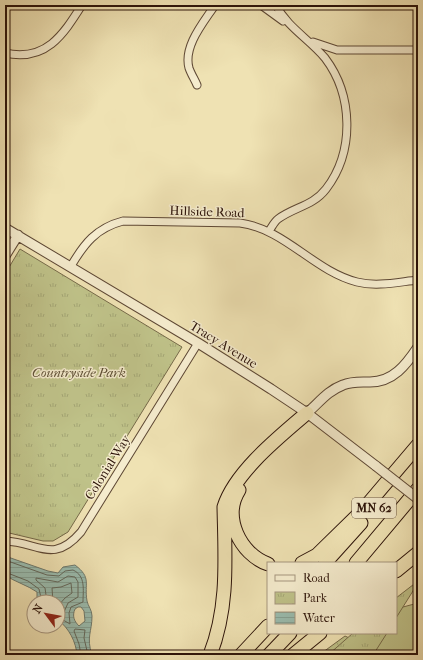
<svg xmlns="http://www.w3.org/2000/svg" width="423" height="660" viewBox="0 0 423 660" font-family="'IM FELL French Canon',serif">
	<style>
		.green { fill: #bfc289; stroke: #766a49 }
		.forest { fill: url(#forest-crowns); stroke: #766a49 }
		.park { fill: url(#park-tufts); stroke: #766a49 }
		.water { fill: url(#water-rules); stroke: #6e796d; fill-rule: evenodd }
		.lines { fill: none; stroke-linecap: round; stroke-linejoin: round }
		.shore { stroke: #63685c; stroke-width: 1 }
		.minor-casing { stroke: #5d4734; stroke-width: 9 }
		.tertiary-casing { stroke: #5d4734; stroke-width: 11 }
		.motorway-casing { stroke: #2c1309; stroke-width: 15 }
		.minor { stroke: #f5ecce; stroke-width: 7 }
		.tertiary { stroke: #f5ecce; stroke-width: 9 }
		.motorway { stroke: #efe2b3; stroke-width: 13 }
		.tertiary-bridge-casing { stroke: #5d4734; stroke-width: 11; stroke-linecap: butt }
		.tertiary-bridge { stroke: #f5ecce; stroke-width: 9 }
		.labels { text-anchor: middle; stroke-width: 3; stroke-linejoin: round; paint-order: stroke }
		.shield { fill: #f5ecce; stroke: #685444; stroke-width: 1 }
		.shield-label { font-size: 12px; font-weight: bold; fill: #2c1309 }
		.street-label { font-size: 13px; fill: #2c1309; stroke: #f5ecce }
		.park-label { font-size: 13px; font-style: italic; fill: #5f5036; stroke: #f5ecce }
	</style>
	<defs>
		<pattern id="forest-crowns" width="20" height="18" patternUnits="userSpaceOnUse"><rect width="20" height="18" fill="#bfc289"/><path d="M2 6a3 3 0 1 1 6 0M12 15a3 3 0 1 1 6 0" fill="none" stroke="#a4a675"/></pattern>
		<pattern id="park-tufts" width="24" height="20" patternUnits="userSpaceOnUse"><rect width="24" height="20" fill="#bfc289"/><path d="M3 7l-1-3M5 7V3M7 7l1-3M15 17l-1-3M17 17v-4M19 17l1-3" fill="none" stroke="#a4a675"/></pattern>
		<pattern id="water-rules" width="6" height="5" patternUnits="userSpaceOnUse"><rect width="6" height="5" fill="#9abdb0"/><path d="M0 2.5h6" fill="none" stroke="#85a296"/></pattern>
	</defs>
	<rect width="100%" height="100%" fill="#efe2b3"/>
	<filter id="stains"><feTurbulence type="fractalNoise" baseFrequency=".005" numOctaves="4"/><feColorMatrix values="0 0 0 0 .2 0 0 0 0 .09 0 0 0 0 .02 0 0 0 .5 -.17"/></filter>
	<radialGradient id="worn" r=".72"><stop offset=".6" stop-color="#630" stop-opacity="0"/><stop offset="1" stop-color="#630" stop-opacity=".3"/></radialGradient>
	<path class="green" d="M418,603V655H384L368,646L376,633H396V611L403,607Z"/>
	<path class="forest" d="M345,636L385,655H319Z"/>
	<path class="park" d="M20,249L182,347L68,532L53,541H43L5,532V274Z
		M418,581V583L396,618V598Z
		M353,633H387L373,655H328Z"/>
	<path class="water" d="M5,556L48,571L58,573L63,567L75,565C92,578 84,583 87,601C88,606 92,610 92,616C92,632 86,637 92,655H77C76,642 69,628 58,620V602H39L37,598V592C27,585 15,582 5,575ZM78,607H81L84,611L85,621L79,626C74,621 72,616 75,609Z"/>
	<g class="lines">
		<path class="shore" d="M5,560L47,575L59,576L65,571L73,570C86,576 83,590 83,602L71,607L69,613L70,624L58,617
			M5,572L28,581L39,589L42,602
			M47,602L45,588L36,580V578L58,582L68,576L75,577L78,582V597L68,603L64,612H58
			M53,602L52,588L61,587L71,583L72,593L65,598L58,606
			M81,655L79,644L74,631L75,629L85,630L84,638L88,655"/>
		<defs>
			<path id="minor" d="M261,5L283,21
				M313,42L337,50H418
				M5,53C46,62 63,35 82,5
				M197,85C195,80 191,74 189,68C183,46 204,22 215,5
				M269,231C272,227 274,222 278,219C294,207 313,206 326,189C355,151 353,95 325,58C309,39 287,27 276,5
				M71,266C84,244 96,228 123,221L240,223C285,229 314,271 357,282C377,287 398,282 418,280
				M5,541C38,542 53,565 81,532L198,343"/>
			<path id="tertiary" d="M5,228L198,343L271,389L307,413L376,466
				M5,256L18,235
				M307,413C319,403 327,391 343,385C352,381 361,382 370,382C393,382 406,365 418,347"/>
			<path id="motorway" d="M239,490C222,517 240,554 268,564
				M302,563L317,555L362,511L418,445
				M325,563L361,523
				M356,563L418,489
				M396,571L418,553
				M210,655C229,607 225,558 224,507C235,472 279,437 307,413
				M241,655L268,626
				M269,655L290,633
				M293,655L320,633"/>
		</defs>
		<use href="#minor" class="minor-casing"/>
		<use href="#tertiary" class="tertiary-casing"/>
		<use href="#motorway" class="motorway-casing"/>
		<use href="#minor" class="minor"/>
		<use href="#tertiary" class="tertiary"/>
		<use href="#motorway" class="motorway"/>
		<defs>
			<path id="tertiary-bridge" d="M376,466L418,499"/>
		</defs>
		<use href="#tertiary-bridge" class="tertiary-bridge-casing"/>
		<use href="#tertiary-bridge" class="tertiary-bridge"/>
	</g>
	<g class="labels">
		<rect class="shield" x="352" y="498" width="44" height="20" rx="3"/>
		<g class="shield-label">
			<text x="374" y="512">MN 62</text>
		</g>
		<g class="street-label">
			<text transform="translate(207 211) rotate(2)" y="5">Hillside Road</text>
			<text transform="translate(224 344) rotate(32)" y="5">Tracy Avenue</text>
			<text transform="translate(107 467) rotate(-58)" y="5">Colonial Way</text>
		</g>
		<g class="park-label">
			<text x="79" y="377">Countryside Park</text>
		</g>
	</g>
	<rect width="423" height="660" fill="none" stroke="#efe2b3" stroke-width="20"/>
	<rect x="6" y="6" width="411" height="648" fill="none" stroke="#2c1309" stroke-width="2"/>
	<rect x="10" y="10" width="403" height="640" fill="none" stroke="#2c1309"/>
	<rect x="267" y="562" width="130" height="72" fill="#f5ecce" stroke="#a5957f"/>
	<rect x="275" y="575" width="20" height="6" fill="#f5ecce" stroke="#a5957f"/>
	<text x="303" y="582" font-size="12" fill="#2c1309">Road</text>
	<rect x="275" y="592" width="20" height="12" fill="url(#park-tufts)" stroke="#a5957f"/>
	<text x="303" y="602" font-size="12" fill="#2c1309">Park</text>
	<rect x="275" y="612" width="20" height="12" fill="url(#water-rules)" stroke="#a5957f"/>
	<text x="303" y="622" font-size="12" fill="#2c1309">Water</text>
	<g transform="translate(46 614) rotate(302)"><circle r="19" fill="#f5ecce" stroke="#a5957f"/>
	<path d="M0-3L7 15L0 10L-7 15Z" fill="#8f2418"/>
	<text y="-6" font-size="11" font-weight="bold" text-anchor="middle" fill="#2c1309">N</text>
	</g>
	<rect width="100%" height="100%" filter="url(#stains)"/>
	<rect width="100%" height="100%" fill="url(#worn)"/>
</svg>
